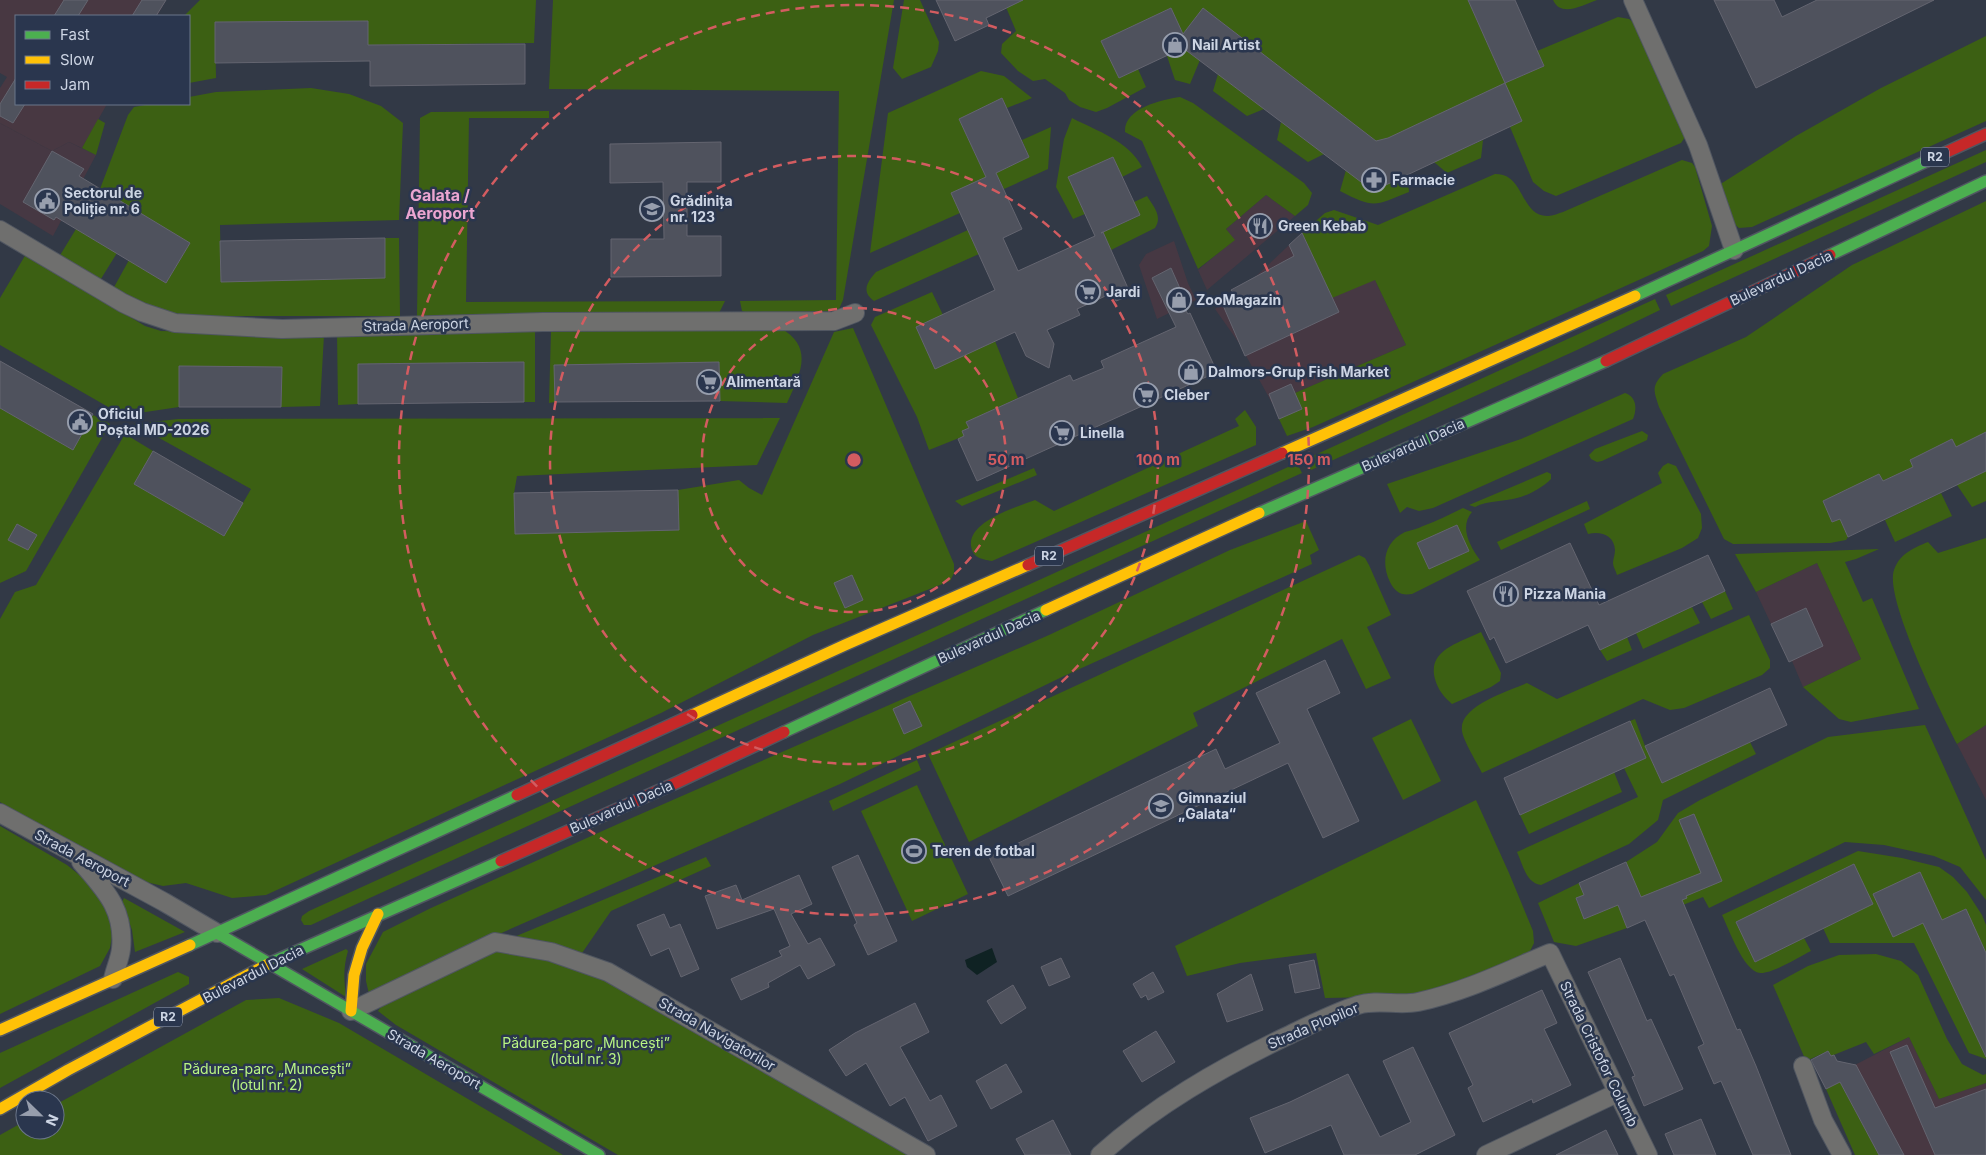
<svg xmlns="http://www.w3.org/2000/svg" width="1986" height="1155" viewBox="0 0 1986 1155" font-family="Inter,sans-serif">
	<style>
		.commercial { fill: #463843 }
		.industrial { fill: #483842 }
		.green { fill: #3c6013 }
		.water { fill: #0f2223 }
		.building { fill: #4f525d; stroke: #646570 }
		.lines { fill: none; stroke-linecap: round; stroke-linejoin: round }
		.street-casing { stroke: #505661; stroke-width: 20 }
		.fast-casing { stroke: #505661; stroke-width: 14 }
		.slow-casing { stroke: #505661; stroke-width: 14 }
		.jam-casing { stroke: #505661; stroke-width: 14 }
		.street { stroke: #6f6f6e; stroke-width: 18 }
		.fast { stroke: #4caf50; stroke-width: 11 }
		.slow { stroke: #ffc107; stroke-width: 11 }
		.jam { stroke: #c62828; stroke-width: 11 }
		.ring { fill: none; stroke: #d35c60; stroke-width: 2.5; stroke-dasharray: 9 6 }
		.labels { text-anchor: middle; stroke-width: 5; stroke-linejoin: round; paint-order: stroke }
		.shield { fill: #2a364e; stroke: #9ca5b7; stroke-width: 1 }
		.shield-label { font-size: 12px; font-weight: bold; fill: #cdd5e4 }
		.poi-label { font-size: 14px; font-weight: bold; fill: #cdd5e4; stroke: #2a364e; text-anchor: start }
		.street-label { font-size: 14px; fill: #cdd5e4; stroke: #2a364e }
		.park-label { font-size: 14px; fill: #b9f583; stroke: #2a364e }
		.quarter-label { font-size: 16px; font-weight: bold; fill: #eba5d1; stroke: #2a364e }
		.centre { fill: #d35c60; stroke: #2a364e; stroke-width: 2.5 }
		.ring-label { font-size: 15px; text-anchor: middle; font-weight: bold; fill: #d35c60; stroke: #2a364e; stroke-width: 5; stroke-linejoin: round; paint-order: stroke }
	</style>
	<rect width="100%" height="100%" fill="#323946"/>
	<path class="commercial" d="M0,123L52,151L69,142L96,155L53,236L0,204Z
		M1266,195L1295,216L1207,290L1198,270L1234,240L1226,229Z
		M1302,233L1375,280L1406,345L1272,403L1239,343L1215,309L1254,278Z
		M1174,241L1188,283L1196,300L1157,319L1139,265L1146,254Z
		M1817,563L1861,659L1803,687L1792,661L1789,662L1756,592Z"/>
	<path class="industrial" d="M0,0H166L157,16H16V104H107L82,148L69,142L52,151L0,123V88L7,77L0,73Z
		M1986,725V800L1957,744Z
		M1909,1037L1939,1099L1986,1083V1155H1873L1849,1068Z"/>
	<path class="green" d="M200,0H536L534,43L368,45V21L215,22L216,78L189,83V16H184Z
		M553,0H894L843,300L839,309L832,311L747,313L742,311L740,301L836,300L839,91L549,89Z
		M904,0H920L939,42L938,51L931,67L902,79L893,68Z
		M1003,0H1468L1505,83L1544,66L1537,51L1618,17L1629,19L1634,23L1685,137L1681,143L1556,196L1544,191L1533,182L1510,127L1522,121L1505,84L1388,138L1376,141L1203,8L1183,34L1171,8L1101,41L1119,78L1138,69L1146,87L1107,108L1096,112L1080,107L1069,100L1065,93L1045,79L1033,81L1018,71L1001,53L1002,44L1016,31Z
		M1553,0H1597C1583,5 1561,18 1553,0Z
		M1986,36V121L1752,227L1739,228L1731,221L1719,185L1796,136L1881,88Z
		M1183,48L1200,60L1190,84L1175,80L1167,56Z
		M981,71L1004,76L1032,98L1007,108L1002,98L959,119L986,177L960,213L870,253L888,113Z
		M1218,74L1264,109L1247,116L1213,91Z
		M311,88L349,94L381,106L403,123L399,220L220,225L221,281L385,278V238H399L400,316H181L150,310L113,289L129,260L166,283L190,243L100,189L128,115L134,107L151,104H189V97L216,92Z
		M1180,97L1193,103L1304,183L1312,193L1308,205L1295,216L1266,195L1226,229L1235,240L1198,269L1142,141L1125,132C1124,108 1161,100 1180,97Z
		M549,111V118H469L466,302L725,301L720,311L717,315L417,316L420,118L431,112Z
		M1072,118C1097,131 1129,141 1142,167L1122,177L1113,157L1069,177L1085,214L1073,219L1056,187L1064,139Z
		M98,119L105,123L96,155L82,148Z
		M1281,122L1324,154L1308,162L1277,140Z
		M1051,127L1048,169L1004,189L996,173L1029,157L1022,140Z
		M1483,140L1481,158L1447,173L1434,162Z
		M1986,150V162L1671,306L1666,295Z
		M1682,160L1692,163L1695,167L1712,226L1709,246L1703,251L1313,427L1287,436L1279,419L1295,393L1406,345L1375,280L1332,298L1302,233L1325,213L1334,210L1378,225L1495,174C1525,173 1520,217 1548,216C1553,216 1559,213 1563,212Z
		M1346,170L1407,175L1409,192C1374,206 1375,209 1340,191Z
		M1147,196C1153,206 1163,216 1155,228L1111,250L1103,232L1139,216L1134,202Z
		M1986,201V432L1956,447L1952,439L1910,460L1913,467L1883,481L1879,475L1823,501L1832,522L1840,519L1848,537L1846,540L1830,543L1733,544L1724,539L1659,407C1654,391 1651,387 1663,374L1746,337L1852,265Z
		M76,229L117,253L99,282L59,257Z
		M968,230L979,254L874,301C861,292 867,282 876,272Z
		M26,254L145,326L161,331L324,335L320,406L281,407L282,367L179,366V407L139,413L117,412L0,345V298Z
		M932,292L943,315L995,341L1018,398L967,422L969,428L964,436L929,450L917,417L871,325L875,317Z
		M1655,299L1660,310L1577,350L1311,470L1306,459Z
		M780,328C815,347 800,374 787,403L720,401L719,362L555,365V402L549,403L551,331Z
		M853,328L954,564V573L950,581L813,635L661,713L266,895L232,898L186,883L163,886L146,882L68,842L0,802V619L15,592L36,585L125,434L153,451L134,484L224,536L251,489L134,424L178,419L780,418L757,465L517,476L514,493L515,534L679,530L678,490L739,480L749,488L762,495L834,332Z
		M535,329V402H524L523,362L358,364V404L338,405L337,332Z
		M1625,393C1637,397 1637,409 1633,419L1433,508L1419,511L1407,507L1400,513L1387,484L1521,439Z
		M0,408L73,450L93,415L110,424L26,571L0,583Z
		M1245,410L1256,427V445L992,561C981,559 973,558 971,546C968,521 1017,507 1035,500L1054,511L1239,426L1235,419Z
		M1642,431L1648,435L1647,440L1602,461L1597,462L1591,459L1589,455L1595,449Z
		M1297,463L1302,473L350,907L311,925H304L301,920L302,916L309,911Z
		M1668,463L1676,466L1701,514L1702,528L1698,538L1682,548L1617,575C1616,571 1613,567 1613,563C1613,559 1615,555 1615,550C1614,535 1601,531 1588,534L1584,524L1662,483L1658,473L1663,466Z
		M1034,468L1037,475L962,506L955,501Z
		M1986,471V501L1972,507L1957,485Z
		M1547,472L1551,474V479C1542,488 1529,495 1517,498C1503,502 1488,500 1475,507L1469,505Z
		M1941,493L1952,516L1895,542L1885,520Z
		M1587,501L1590,509L1501,550L1497,542Z
		M1463,508L1472,512C1459,527 1470,546 1480,560L1412,594C1401,596 1395,592 1390,582C1381,563 1384,542 1405,532C1411,530 1417,529 1423,526C1437,521 1450,514 1463,508Z
		M1306,521L1319,550L1310,555L1312,564L1064,676L840,784L490,938L369,994L366,981V964L383,932L431,908L618,824L1049,635L1230,550Z
		M1986,538V725L1957,744C1942,714 1884,598 1894,570C1900,553 1914,548 1928,542L1938,553Z
		M1879,549L1856,559L1845,562L1863,602L1872,598L1919,709L1851,722L1839,719L1803,687L1861,659L1817,563L1756,592L1735,554Z
		M1359,555L1365,558L1369,565L1391,615L1367,627L1391,678L1366,689L1342,639L1193,713L1198,726L969,842L928,754Z
		M1725,591L1733,609L1711,619L1702,602Z
		M1692,607L1700,623L1643,649L1636,633Z
		M1749,615L1770,660V668L1762,675L1684,708L1670,710L1643,699L1482,773C1477,763 1463,740 1462,731C1458,706 1509,691 1527,683L1557,699Z
		M1481,632L1501,673L1500,681L1491,687L1452,704C1444,697 1438,690 1435,679C1427,650 1459,643 1481,632Z
		M1627,637L1632,650L1607,661L1600,650Z
		M1411,719L1441,781L1403,800L1372,738Z
		M1635,719L1645,746L1662,782L1750,742L1756,754L1663,800L1658,820L1629,844L1541,885C1526,883 1523,865 1517,852L1638,797L1624,768L1646,758L1630,721Z
		M1925,725L1986,860V900L1960,867L1934,856L1884,845L1845,842L1709,908L1703,897L1650,918L1626,862L1657,842L1678,813L1700,800L1828,737Z
		M917,760L921,770L833,811L829,801Z
		M1614,772L1622,792L1529,834L1520,815Z
		M917,785L968,894L912,921L861,811Z
		M1476,800L1509,873L1533,931L1534,943L1528,955L1429,996L1325,998L1316,953L1240,963L1187,976L1175,946Z
		M0,826L67,865L88,882L105,908L113,931L110,948L100,966L0,1014Z
		M1858,851L1902,858L1939,867L1953,877L1967,892L1982,915L1986,925V953L1966,909L1926,928L1986,1047V1059L1969,1053L1914,943H1830L1823,928L1854,864L1736,922L1755,962L1804,938L1811,951C1799,957 1772,974 1760,973C1743,971 1729,929 1722,915Z
		M706,857L711,866L611,911L582,953L507,940Z
		M1579,883L1584,895L1576,899L1584,919L1618,905L1627,928L1576,946L1554,942L1538,903Z
		M124,898L185,932L135,952L132,930L122,902Z
		M346,949L348,951C343,968 344,980 346,997L302,969Z
		M497,950L557,961L616,984L791,1088L908,1155H618L396,1025L378,1011L383,1004Z
		M1876,954L1901,961L1918,975L1947,1039L1962,1064L1983,1075L1986,1074V1083L1939,1099L1909,1037L1874,1054L1866,1042L1831,1056L1828,1051L1806,1061L1773,985L1808,966L1839,955Z
		M178,972L189,977V984L0,1088V1053Z
		M279,998L339,1023L563,1155H0V1135L25,1121V1130H55V1105L246,1000Z
		M1840,1082L1879,1155H1855L1826,1089Z"/>
	<path class="water" d="M992,948L997,962L977,975L967,967L965,960Z"/>
	<path class="building" d="M64,0H88L78,16H54Z
		M142,0H166L156,16H132Z
		M936,0H1023L986,18L989,25L955,41Z
		M1468,0H1515L1544,66L1505,83Z
		M1714,0H1774L1782,17L1817,0H1934L1756,88Z
		M1171,8L1183,34L1203,8L1376,141L1388,138L1505,83L1522,121L1373,191L1183,48L1119,78L1101,41Z
		M368,21V45L525,44V84L370,86V61L215,63V22Z
		M16,78V104H25L13,123L0,116V104Z
		M1002,98L1029,157L996,173L1022,229L1003,238L1018,271L1095,236L1068,177L1113,157L1140,215L1101,233L1103,232L1131,295L1116,301L1112,293L1077,309L1080,315L1047,330L1054,344L1049,368L1026,356L1015,332L935,369L916,327L995,290L951,193L986,177L959,119Z
		M721,142V182H687V236H721V276L611,277V239H664L663,182L610,183V144Z
		M52,151L84,169L79,176L190,243L166,283L56,217L54,220L23,202Z
		M1302,233L1339,312L1245,356L1222,303L1234,294L1231,290L1294,256L1289,245Z
		M385,238V278L221,282L220,241Z
		M1171,268L1186,302L1182,305L1188,314L1190,313L1217,372L977,481L958,439L964,436L962,431L969,428L966,422L1070,375L1073,381L1104,368L1101,361L1176,327L1152,278Z
		M0,361L93,414L73,450L0,408Z
		M524,362V402L358,404V364Z
		M719,362L720,401L555,402L554,365Z
		M179,366L282,367L281,407H179Z
		M1291,384L1302,409L1279,419L1269,394Z
		M1986,432V471L1848,537L1840,519L1832,522L1823,501L1879,474L1883,481L1913,467L1910,460L1952,439L1956,447Z
		M153,451L243,503L224,536L134,484Z
		M678,490L679,530L515,534L514,493Z
		M17,524L37,535L28,550L8,540Z
		M1457,525L1469,551L1429,569L1417,543Z
		M1570,543L1599,605L1708,555L1725,591L1600,650L1588,625L1506,663L1494,637L1490,640L1467,591Z
		M852,575L863,600L845,608L834,583Z
		M1806,608L1823,646L1789,662L1771,624Z
		M1325,660L1340,693L1307,709L1359,821L1323,838L1288,763L1008,896L989,857L1216,749L1225,769L1280,743L1256,693Z
		M1770,688L1787,725L1662,783L1645,746Z
		M910,701L922,726L904,734L893,709Z
		M1630,721L1646,758L1520,815L1504,778Z
		M1694,814L1722,881L1686,896L1687,898L1682,900L1737,1030L1740,1029L1756,1066L1791,1155H1753L1721,1081L1714,1084L1698,1047L1704,1044L1674,974L1670,976L1645,920L1627,928L1618,905L1584,919L1576,898L1584,895L1579,883L1626,862L1641,897L1701,873L1679,820Z
		M858,855L897,941L868,955L854,925L857,923L832,867Z
		M1854,864L1873,904L1755,962L1736,922Z
		M1920,872L1942,920L1966,909L1986,953V1057L1923,923L1893,937L1873,894Z
		M799,875L812,904L791,914L808,944L820,938L835,965L808,979L800,965L768,983L769,987L741,1000L731,979L782,956L779,951L790,946L774,909L717,929L705,896L736,885L742,900Z
		M664,914L670,928L680,924L699,969L681,977L669,948L651,956L637,925Z
		M1061,958L1070,977L1049,986L1041,967Z
		M1620,958L1647,1021L1651,1019L1683,1089L1644,1106L1632,1077L1635,1076L1588,972Z
		M1314,960L1320,988L1295,993L1289,965Z
		M1153,972L1164,992L1148,1000L1146,995L1141,998L1133,984Z
		M1251,974L1263,1010L1227,1022L1217,994Z
		M1013,985L1026,1008L1001,1024L987,1001Z
		M1542,990L1557,1023L1544,1029L1571,1085L1533,1103L1532,1099L1483,1122L1468,1088L1473,1085L1449,1033Z
		M915,1003L929,1032L900,1047L930,1101L941,1095L957,1126L928,1141L905,1097L890,1106L866,1063L846,1076L829,1050L855,1033Z
		M1156,1031L1175,1062L1142,1082L1123,1051Z
		M1907,1045L1935,1108L1986,1089V1155H1935L1890,1052Z
		M1413,1047L1455,1135L1415,1155H1344L1331,1125L1265,1153L1250,1118L1290,1102L1348,1074L1380,1137L1411,1122L1383,1061Z
		M1828,1051L1831,1056L1834,1055L1837,1061L1856,1065L1904,1155H1879L1840,1082L1826,1089L1811,1060Z
		M1006,1064L1022,1092L991,1109L976,1081Z
		M1701,1119L1716,1155H1674L1665,1134Z
		M1053,1120L1071,1155H1025L1016,1139Z
		M1606,1130L1618,1155H1556Z"/>
	<g class="lines">
		<defs>
			<path id="street" d="M1633,0L1698,145L1734,250
				M0,230L123,303L142,312L175,323L282,329L543,322L834,321L855,313
				M0,813L164,902L217,933
				M81,862C104,889 125,909 121,949C120,959 115,969 113,979
				M351,1011L495,942L551,952L608,972L926,1155
				M1803,1066L1823,1120L1842,1155
				M1100,1155C1154,1106 1219,1069 1285,1037C1308,1026 1333,1013 1358,1005C1377,999 1399,1006 1418,1002C1464,992 1507,971 1550,953L1648,1155
				M1486,1155L1617,1093"/>
			<path id="fast" d="M1830,255L1986,181
				M1635,296L1927,161
				M1259,513L1606,361
				M784,732L1046,610
				M217,933L599,1155
				M190,945L517,795
				M268,964L501,861"/>
			<path id="slow" d="M1282,453L1635,296
				M1046,610L1259,513
				M692,715L845,645L1028,565
				M351,1011L354,975L362,948L378,914
				M0,1030L190,945
				M0,1109L68,1070L268,964"/>
			<path id="jam" d="M1927,161L1986,134
				M1606,361L1830,255
				M1028,565L1282,453
				M517,795L692,715
				M501,861L678,782L784,732"/>
		</defs>
		<use href="#street" class="street-casing"/>
		<use href="#fast" class="fast-casing"/>
		<use href="#slow" class="slow-casing"/>
		<use href="#jam" class="jam-casing"/>
		<use href="#street" class="street"/>
		<use href="#fast" class="fast"/>
		<use href="#slow" class="slow"/>
		<use href="#jam" class="jam"/>
	</g>
	<g class="ring">
		<circle cx="854" cy="460" r="152"/>
		<circle cx="854" cy="460" r="304"/>
		<circle cx="854" cy="460" r="455"/>
	</g>
	<defs>
		<symbol id="shop-ring" viewBox="-11 -11 22 22"><circle r="9.5" fill="#2a364e" stroke="#979ead" stroke-width="1.5"/><path d="M-5-2.5h2.3a2.7 3.5 0 0 1 5.4 0H5L5.5 6h-11ZM-1.5-2.5h3a1.5 2.3 0 0 0-3 0Z" fill="#979ead"/></symbol>
		<symbol id="pharmacy-ring" viewBox="-11 -11 22 22"><circle r="9.5" fill="#2a364e" stroke="#979ead" stroke-width="1.5"/><path d="M-2-6h4v4h4v4h-4v4h-4v-4h-4v-4h4Z" fill="#979ead"/></symbol>
		<symbol id="civic-ring" viewBox="-11 -11 22 22"><circle r="9.5" fill="#2a364e" stroke="#979ead" stroke-width="1.5"/><path d="M-.6-6.5H3V-4.5H.6V-3L4-1V1h2V6H-6V1h2V-1L-.6-3ZM-1.2 2.5V6h2.4V2.5Z" fill="#979ead"/></symbol>
		<symbol id="school-ring" viewBox="-11 -11 22 22"><circle r="9.5" fill="#2a364e" stroke="#979ead" stroke-width="1.5"/><path d="M0-5L7-2L0 1L-7-2ZM-4 1L0 2.5L4 1V4Q0 6-4 4Z" fill="#979ead"/></symbol>
		<symbol id="restaurant-ring" viewBox="-11 -11 22 22"><circle r="9.5" fill="#2a364e" stroke="#979ead" stroke-width="1.5"/><path d="M-5-6h1v4h1v-4h1v4h1v-4h1v5L-1.5 .5V6h-2V.5L-5-1ZM5-6V6H3V1.5H1.5Q1.5-4 5-6Z" fill="#979ead"/></symbol>
		<symbol id="supermarket-ring" viewBox="-11 -11 22 22"><circle r="9.5" fill="#2a364e" stroke="#979ead" stroke-width="1.5"/><path d="M-6-5.5h2.5l.6 2H6L4.5 2H-2.5L-4.4-4H-6ZM-1.5 3.2a1.3 1.3 0 1 0 .1 0ZM3 3.2a1.3 1.3 0 1 0 .1 0Z" fill="#979ead"/></symbol>
		<symbol id="stadium-ring" viewBox="-11 -11 22 22"><circle r="9.5" fill="#2a364e" stroke="#979ead" stroke-width="1.5"/><path d="M0-5a6.5 5 0 1 0 0 10a6.5 5 0 1 0 0-10ZM-3.5-1.8h7v3.6h-7Z" fill="#979ead"/></symbol>
	</defs>
	<g fill-rule="evenodd">
		<use href="#shop-ring" x="1161" y="31" width="28" height="28"/>
		<use href="#pharmacy-ring" x="1360" y="166" width="28" height="28"/>
		<use href="#civic-ring" x="33" y="187" width="28" height="28"/>
		<use href="#school-ring" x="638" y="195" width="28" height="28"/>
		<use href="#restaurant-ring" x="1246" y="212" width="28" height="28"/>
		<use href="#supermarket-ring" x="1074" y="278" width="28" height="28"/>
		<use href="#shop-ring" x="1165" y="286" width="28" height="28"/>
		<use href="#shop-ring" x="1177" y="358" width="28" height="28"/>
		<use href="#supermarket-ring" x="695" y="368" width="28" height="28"/>
		<use href="#supermarket-ring" x="1132" y="381" width="28" height="28"/>
		<use href="#civic-ring" x="66" y="408" width="28" height="28"/>
		<use href="#supermarket-ring" x="1048" y="419" width="28" height="28"/>
		<use href="#restaurant-ring" x="1492" y="580" width="28" height="28"/>
		<use href="#school-ring" x="1147" y="792" width="28" height="28"/>
		<use href="#stadium-ring" x="900" y="837" width="28" height="28"/>
	</g>
	<g class="labels">
		<g class="shield">
			<rect x="1921" y="147.5" width="28" height="19" rx="4"/>
			<rect x="1035" y="546.5" width="28" height="19" rx="4"/>
			<rect x="154" y="1007.5" width="28" height="19" rx="4"/>
		</g>
		<g class="shield-label">
			<text x="1935" y="161">R2</text>
			<text x="1049" y="560">R2</text>
			<text x="168" y="1021">R2</text>
		</g>
		<g class="poi-label">
			<text x="1192" y="50">Nail Artist</text>
			<text x="1392" y="185">Farmacie</text>
			<text x="64" y="198">Sectorul de<tspan x="64" dy="16">Poliție nr. 6</tspan></text>
			<text x="670" y="206">Grădinița<tspan x="670" dy="16">nr. 123</tspan></text>
			<text x="1278" y="231">Green Kebab</text>
			<text x="1106" y="297">Jardi</text>
			<text x="1196" y="305">ZooMagazin</text>
			<text x="1208" y="377">Dalmors-Grup Fish Market</text>
			<text x="726" y="387">Alimentară</text>
			<text x="1164" y="400">Cleber</text>
			<text x="98" y="419">Oficiul<tspan x="98" dy="16">Poștal MD-2026</tspan></text>
			<text x="1080" y="438">Linella</text>
			<text x="1524" y="599">Pizza Mania</text>
			<text x="1178" y="803">Gimnaziul<tspan x="1178" dy="16">„Galata“</tspan></text>
			<text x="932" y="856">Teren de fotbal</text>
		</g>
		<g class="street-label">
			<text transform="translate(1781 278) rotate(-25)" y="5">Bulevardul Dacia</text>
			<text transform="translate(416 325) rotate(-2)" y="5">Strada Aeroport</text>
			<text transform="translate(1413 445) rotate(-24)" y="5">Bulevardul Dacia</text>
			<text transform="translate(989 637) rotate(-24)" y="5">Bulevardul Dacia</text>
			<text transform="translate(621 807) rotate(-24)" y="5">Bulevardul Dacia</text>
			<text transform="translate(82 858) rotate(28)" y="5">Strada Aeroport</text>
			<text transform="translate(253 974) rotate(-27)" y="5">Bulevardul Dacia</text>
			<text transform="translate(1313 1026) rotate(-23)" y="5">Strada Plopilor</text>
			<text transform="translate(717 1034) rotate(30)" y="5">Strada Navigatorilor</text>
			<text transform="translate(1599 1054) rotate(64)" y="5">Strada Cristofor Columb</text>
			<text transform="translate(434 1059) rotate(30)" y="5">Strada Aeroport</text>
		</g>
		<g class="park-label">
			<text x="586" y="1048">Pădurea-parc „Muncești”<tspan x="586" dy="16">(lotul nr. 3)</tspan></text>
			<text x="267" y="1074">Pădurea-parc „Muncești”<tspan x="267" dy="16">(lotul nr. 2)</tspan></text>
		</g>
		<g class="quarter-label">
			<text x="440" y="201">Galata /<tspan x="440" dy="18">Aeroport</tspan></text>
		</g>
	</g>
	<circle cx="854" cy="460" r="8" class="centre"/>
	<g class="ring-label">
		<text x="1006" y="465">50 m</text>
		<text x="1158" y="465">100 m</text>
		<text x="1309" y="465">150 m</text>
	</g>
	<rect x="15" y="15" width="175" height="90" fill="#2a364e" stroke="#6b768a"/>
	<rect x="25" y="31" width="25" height="8" fill="#4caf50" stroke="#6b768a"/>
	<text x="60" y="40" font-size="15" fill="#cdd5e4">Fast</text>
	<rect x="25" y="56" width="25" height="8" fill="#ffc107" stroke="#6b768a"/>
	<text x="60" y="65" font-size="15" fill="#cdd5e4">Slow</text>
	<rect x="25" y="81" width="25" height="8" fill="#c62828" stroke="#6b768a"/>
	<text x="60" y="90" font-size="15" fill="#cdd5e4">Jam</text>
	<g transform="translate(40 1115) rotate(113)"><circle r="24" fill="#2a364e" stroke="#6b768a"/>
	<path d="M0-4L9 19L0 12L-9 19Z" fill="#979ead"/>
	<text y="-8" font-size="14" font-weight="bold" text-anchor="middle" fill="#cdd5e4">N</text>
	</g>
</svg>
